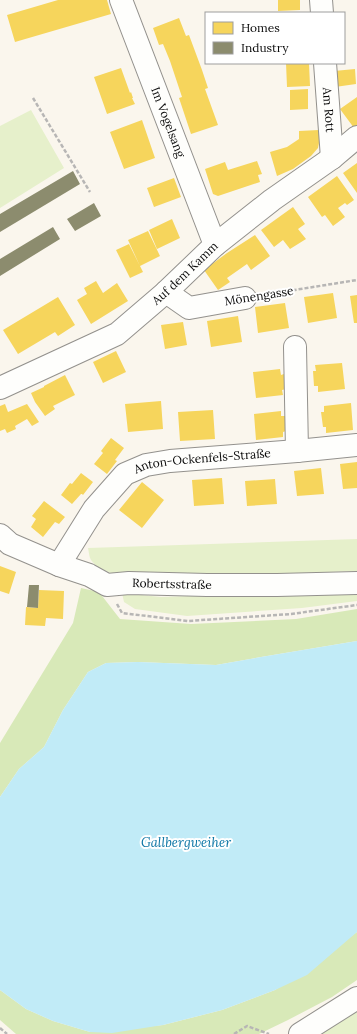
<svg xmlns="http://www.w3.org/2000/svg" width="357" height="1034" viewBox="0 0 357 1034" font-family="Lora,serif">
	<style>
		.green { fill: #e6f0cb }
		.forest { fill: #d8e9b8 }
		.water { fill: #c1ebf7 }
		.homes { fill: #f6d55c }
		.industry { fill: #8c8c6e }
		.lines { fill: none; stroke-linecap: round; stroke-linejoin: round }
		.minor-casing { stroke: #93918d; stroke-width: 24 }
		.path { stroke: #b7b6b5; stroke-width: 2.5; stroke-dasharray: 4 2; stroke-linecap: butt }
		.minor { stroke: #fefefc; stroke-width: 22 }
		.labels { text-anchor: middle; stroke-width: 4; stroke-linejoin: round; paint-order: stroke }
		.street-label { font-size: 12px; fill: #0b0b0b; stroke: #fff }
		.water-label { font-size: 13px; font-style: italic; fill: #0b75a5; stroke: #fff }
	</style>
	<rect width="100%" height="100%" fill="#faf6ed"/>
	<path class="green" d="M31,110L64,168L0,208V126Z
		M357,539V571L135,579C121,575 100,573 91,560C89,557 89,552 88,548Z
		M339,591L357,592V601L302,608L187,616L135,609L124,602L122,593L161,597Z
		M357,1009V1034H316Z"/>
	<path class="forest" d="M81,588L99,592L120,619L191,624L296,619L357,609V641L261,657L216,665L138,662L106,663L88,672L63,710L44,747L19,769L0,797V743L73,623Z
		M357,932V980L332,997L288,1020L259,1034H16L0,1020V990L26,1009L53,1021L90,1032L163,1025L222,1010L275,990Z"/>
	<path class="water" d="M357,641V932L307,975L275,990L222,1010L163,1025L112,1033L90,1032L53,1021L26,1009L0,990V797L19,769L44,747L63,710L88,672L106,663L138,662L216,665L261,657Z"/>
	<path class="homes" d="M58,0H107L111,14L15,42L7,15Z
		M278,0H300V10L278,11Z
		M179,18L186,36L189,35L202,70L208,88L205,89L218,125L191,134L179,98L182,97L170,61L163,44L159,45L153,28Z
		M286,63H309L310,86L287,87Z
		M121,68L130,93L131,92L133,98H132L135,104L107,114L94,77Z
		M355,69L356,84L335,87L334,71Z
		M308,89V109L290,110V90Z
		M357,97V125L354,128L340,109Z
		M142,120L155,158L124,169L110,132Z
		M319,130L320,138L318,148L311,156L293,169L277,176L270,152L287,147L299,139V131Z
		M257,161L262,174L258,175L260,182L218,196L213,194L205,169L225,162L228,170Z
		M357,163V193L343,173Z
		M337,176L354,200L347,205L345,203L338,208L345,217L333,226L325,215L322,217L308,197Z
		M174,178L181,197L154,207L147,188Z
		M293,207L305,224L298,229L306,239L290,249L283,240L274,247L261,230Z
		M172,219L180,238L157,249L149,230Z
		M148,231L160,256L140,266L128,240Z
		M255,235L270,256L251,270L247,264L227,278L230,282L218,290L204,270L227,253Z
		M129,244L143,272L130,278L116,250Z
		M96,281L103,293L117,283L128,301L91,324L77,300L87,294L84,288Z
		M333,293L337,318L308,323L304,297Z
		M357,295V323H354L350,296Z
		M58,297L75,325L58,336L55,332L18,354L3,330Z
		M285,303L289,328L258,333L255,307Z
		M238,316L242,342L211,347L207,321Z
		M183,322L187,345L165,349L161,325Z
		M116,351L126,372L103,383L93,362Z
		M342,363L345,389L318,392V386H314L313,371H316L315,365Z
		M280,369L281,375L284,374L285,382L286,389L282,390L283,395L256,398L253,372Z
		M65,375L75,395L53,406L55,409L45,416L35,402L31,393L44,387V386Z
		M161,401L163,429L128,432L125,404Z
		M351,403L353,430L326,433V427H323L321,412H324V406Z
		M5,404L8,412L27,404L39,422L32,426L27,419L15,426L16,429L7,433L5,429L0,431V406Z
		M213,410L215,439L180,441L178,412Z
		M281,411V416H285V424L286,431L283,432V437L256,440L254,414Z
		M111,438L124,448L115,460L117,461L107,474L94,464L103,453L101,451Z
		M357,462V488L343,489L340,464Z
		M321,468L324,494L297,496L294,471Z
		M81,473L93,482L83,495L82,494H81L72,504L61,495L70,483L72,484Z
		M222,478L224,504L194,506L192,480Z
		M275,479L277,504L247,506L245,481Z
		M142,482L164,500L142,528L119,510Z
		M44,501L65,517L59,524L55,522L43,537L31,527L36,519L32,516Z
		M0,566L16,572L9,594L0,591Z
		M39,590L64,591L63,619L46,618L45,626L25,625L26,607L38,608Z"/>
	<path class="industry" d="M73,171L80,184L0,232V214Z
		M94,203L101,216L75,231L67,219Z
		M53,227L60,239L0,276V259Z
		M29,585H39L38,608L27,607Z"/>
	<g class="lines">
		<defs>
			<g id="minor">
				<path id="s1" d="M121,0L215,245"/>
				<path d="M321,0L322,13"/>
				<path id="s2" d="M325,63L332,158"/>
				<path d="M166,292L189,308L245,298"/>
				<path d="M295,347L297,451"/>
				<path id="s3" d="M0,388L117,334L166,292L215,245L272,200L332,158L357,137"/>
				<path id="s4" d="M0,535L10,544L59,565L89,575L107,585L129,583L207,585H277L357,583"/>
				<path id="s5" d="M59,565L94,509L125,474L146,465L170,461L297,451L357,445"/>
				<path d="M300,1034L357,998"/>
			</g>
		</defs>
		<use href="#minor" class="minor-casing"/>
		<path class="path" d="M33,98L90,192
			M263,295L357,280
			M117,604L122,613L188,621L291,614L357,605
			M0,1028L7,1034
			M234,1034L247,1026L269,1034"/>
		<use href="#minor" class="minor"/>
	</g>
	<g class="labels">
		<g class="street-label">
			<text dy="4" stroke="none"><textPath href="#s2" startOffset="47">Am Rott</textPath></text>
			<text dy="4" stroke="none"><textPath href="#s1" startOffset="131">Im Vogelsang</textPath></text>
			<text dy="4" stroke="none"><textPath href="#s3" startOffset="220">Auf dem Kamm</textPath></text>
			<text transform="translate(259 296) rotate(-9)" y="4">Mönengasse</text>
			<text dy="4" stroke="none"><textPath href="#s5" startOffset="192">Anton-Ockenfels-Straße</textPath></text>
			<text dy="4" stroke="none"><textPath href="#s4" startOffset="184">Robertsstraße</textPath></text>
		</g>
		<g class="water-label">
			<text x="186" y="847">Gallbergweiher</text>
		</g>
	</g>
	<rect x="205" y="12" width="140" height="52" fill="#ffffff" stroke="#9d9d9d"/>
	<rect x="213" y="22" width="20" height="12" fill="#f6d55c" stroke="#9d9d9d"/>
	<text x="241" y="32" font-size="12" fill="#0b0b0b">Homes</text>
	<rect x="213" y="42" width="20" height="12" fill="#8c8c6e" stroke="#9d9d9d"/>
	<text x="241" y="52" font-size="12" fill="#0b0b0b">Industry</text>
</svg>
